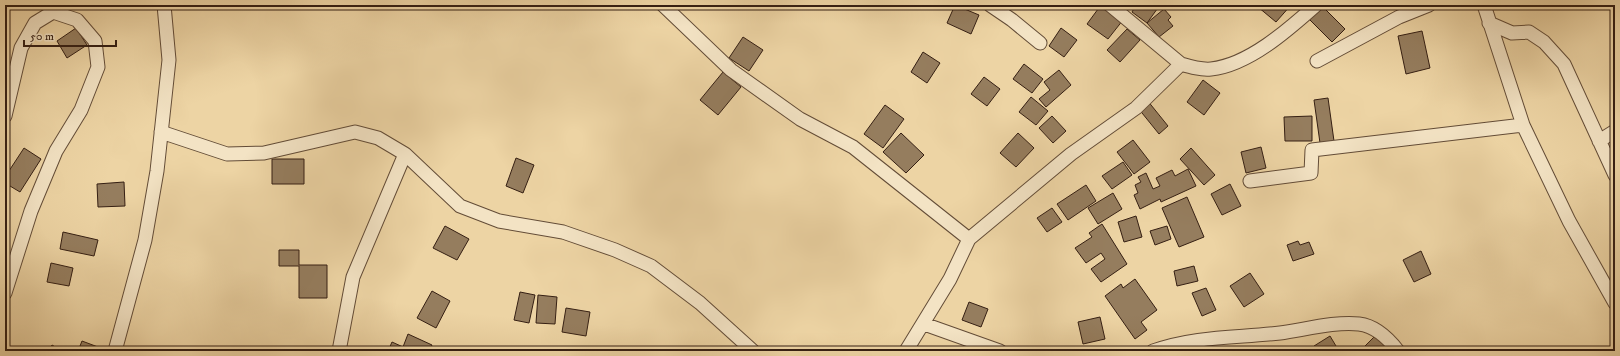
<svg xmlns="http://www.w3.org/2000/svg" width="1620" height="356" viewBox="0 0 1620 356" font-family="'IM FELL DW Pica',serif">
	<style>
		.building { fill: #957d5e; stroke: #351f13 }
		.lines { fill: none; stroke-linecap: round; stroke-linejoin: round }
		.minor-casing { stroke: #634c37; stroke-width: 15 }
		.minor { stroke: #f3e3c4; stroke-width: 13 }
	</style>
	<rect width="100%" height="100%" fill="#edd4a4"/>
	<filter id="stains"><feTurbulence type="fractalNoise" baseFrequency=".005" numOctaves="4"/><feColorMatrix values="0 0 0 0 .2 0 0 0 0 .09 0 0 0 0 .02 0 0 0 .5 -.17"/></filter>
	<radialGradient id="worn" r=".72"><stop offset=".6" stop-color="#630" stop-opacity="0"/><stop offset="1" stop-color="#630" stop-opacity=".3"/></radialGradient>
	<path class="building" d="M955,5L979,15L971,34L947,23Z
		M1101,5L1123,20L1108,39L1087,24Z
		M1136,5H1160L1147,23L1132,12Z
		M1259,5H1291L1276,22L1258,7Z
		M1322,6L1345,29L1332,42L1309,19Z
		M1164,9L1171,17L1168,20L1173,26L1159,37L1147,23Z
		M76,28L87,45L67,58L57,41Z
		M1061,28L1077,40L1064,57L1049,46Z
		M1127,29L1140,40L1120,62L1107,50Z
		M1422,31L1430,68L1406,74L1398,36Z
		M743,37L763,50L749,71L729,58Z
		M923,52L940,63L927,83L911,72Z
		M1024,64L1043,79L1032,93L1013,79Z
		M1059,70L1071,85L1046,107L1039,99L1050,90L1044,82Z
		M723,72L741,87L718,115L700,100Z
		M984,77L1000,89L987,106L971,94Z
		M1203,80L1220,93L1204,115L1187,102Z
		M1031,97L1048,111L1036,125L1019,112Z
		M1328,98L1334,141L1320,143L1314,100Z
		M1147,100L1168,126L1159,134L1138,108Z
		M885,105L904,119L883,148L864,134Z
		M1052,116L1066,131L1053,143L1039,128Z
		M1312,116V141H1285L1284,117Z
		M901,133L924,155L906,173L883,152Z
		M1018,133L1034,148L1016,167L1000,153Z
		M1133,140L1150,162L1134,174L1117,152Z
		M1261,147L1266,168L1246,173L1241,152Z
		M24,148L41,159L20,192L5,183V177Z
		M1191,148L1215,175L1204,185L1180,159Z
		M516,158L534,165L523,193L506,186Z
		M272,159H304V184H272Z
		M1123,162L1132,175L1112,189L1102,176Z
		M1188,169L1196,186L1161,202L1160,199L1140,209L1134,195L1138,193L1135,185L1141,182L1138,177L1146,173L1153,189L1160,186L1156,178L1172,170L1175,176Z
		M124,182L125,206L98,207L97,184Z
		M1230,184L1241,206L1222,215L1211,194Z
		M1086,185L1096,201L1068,220L1057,204Z
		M1113,193L1122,209L1098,224L1088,208Z
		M1187,197L1204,237L1179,247L1162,208Z
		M1052,208L1062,222L1047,232L1037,218Z
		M1136,216L1142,237L1124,242L1118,222Z
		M1102,224L1127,264L1101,282L1091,269L1105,259L1101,253L1086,263L1075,248L1092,237L1089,233Z
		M445,226L469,239L457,260L433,248Z
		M1167,226L1171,239L1155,245L1150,231Z
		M63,232L98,240L94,256L60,249Z
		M1298,241L1300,245L1309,242L1314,254L1293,261L1287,245Z
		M279,250H299V265H327V298H299V266H279Z
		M1421,251L1431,274L1414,282L1403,260Z
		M51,263L73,268L69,286L47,282Z
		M1194,266L1198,281L1177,286L1174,271Z
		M1250,273L1264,294L1244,307L1230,286Z
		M1135,279L1157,310L1141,322L1147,330L1135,339L1105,296L1121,284L1123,288Z
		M1206,288L1216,310L1202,316L1192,293Z
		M432,291L450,301L436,328L417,318Z
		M520,292L535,295L529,323L514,320Z
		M538,295L557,297L555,324L536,323Z
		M969,302L988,309L981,327L962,320Z
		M566,308L590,312L586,336L562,332Z
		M1100,317L1105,339L1083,344L1078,322Z
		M1378,333L1394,351H1360Z
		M408,334L432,345L429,351H388L392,342L403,347Z
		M1330,336L1339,351H1317L1314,346Z
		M82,341L106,350V351H78Z
		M52,345L62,351H48Z
		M119,345L136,351H117Z"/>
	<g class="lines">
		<defs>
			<path id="minor" d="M663,5L731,70L800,119L853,147L969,239
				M990,5L1012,20L1040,43
				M1110,5L1181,64C1191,67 1201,70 1211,69C1249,65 1289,29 1316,5
				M1484,5L1523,125L1569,221L1615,303
				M1489,23L1512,33L1529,32L1544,42L1564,64L1615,175
				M1317,61L1399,17L1429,5
				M5,116L21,48L35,23L53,12L77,20L95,41L98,67L81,110L56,151L31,211L5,293
				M161,132L227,154L264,153L355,132L378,138L405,154L460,206L499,221L563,232L615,250L651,266L700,303L753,351
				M1599,141L1615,131
				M1250,181L1311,173L1312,150L1523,125
				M924,324L1000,351
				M115,351L145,240L157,171L169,60L164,5
				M339,351L353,277L405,154
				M906,351L950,279L969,239L1071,154L1136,108L1181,64
				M1153,351C1196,336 1236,338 1280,333C1303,330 1336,321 1359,324C1376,326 1388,338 1398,351"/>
		</defs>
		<use href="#minor" class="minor-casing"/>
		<use href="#minor" class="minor"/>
	</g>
	<rect width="1620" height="356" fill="none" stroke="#edd4a4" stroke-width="20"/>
	<rect x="6" y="6" width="1608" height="344" fill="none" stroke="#351f13" stroke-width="2"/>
	<rect x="10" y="10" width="1600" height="336" fill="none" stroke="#351f13"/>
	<path d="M24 40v6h92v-6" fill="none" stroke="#351f13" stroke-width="2"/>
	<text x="30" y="40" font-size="12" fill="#351f13" stroke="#f3e3c4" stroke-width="3" paint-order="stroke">50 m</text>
	<rect width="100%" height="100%" filter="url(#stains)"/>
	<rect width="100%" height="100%" fill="url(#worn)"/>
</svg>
